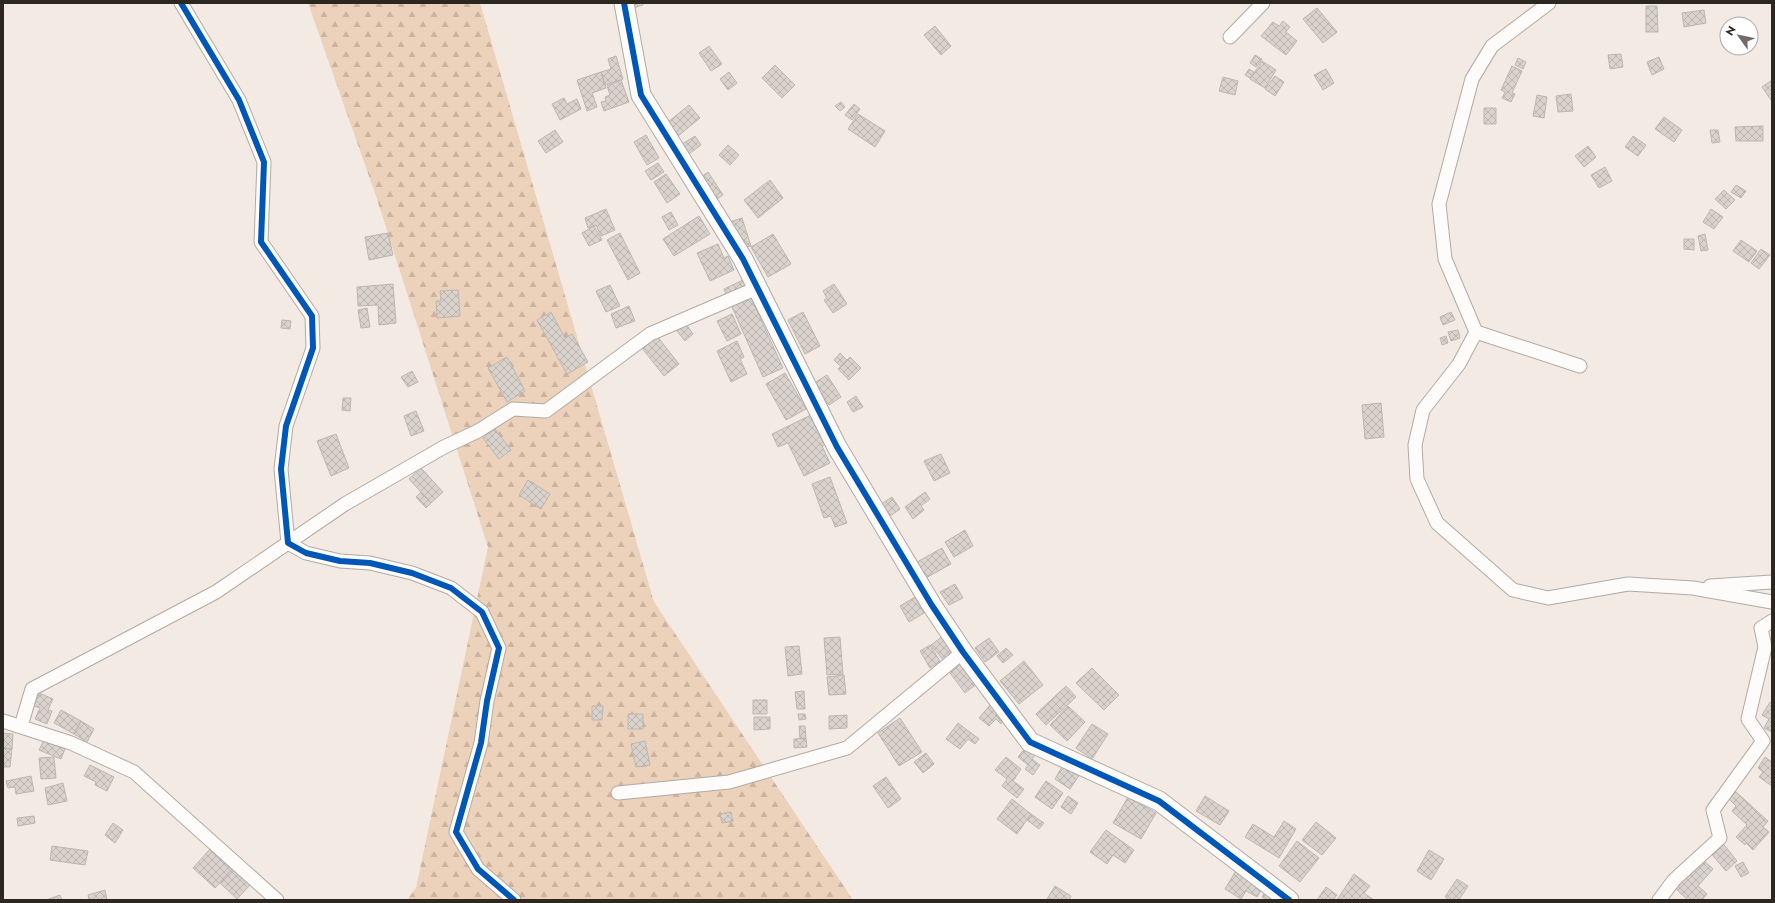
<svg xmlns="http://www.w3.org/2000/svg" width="1775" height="903" viewBox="0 0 1775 903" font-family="Jost,sans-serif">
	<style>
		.forest { fill: url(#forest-firs) }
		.building { fill: url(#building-cross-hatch); stroke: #bdb6b0 }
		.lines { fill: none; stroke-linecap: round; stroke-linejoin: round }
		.street-casing { stroke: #b1aaa4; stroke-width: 15 }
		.secondary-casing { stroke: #b1aaa4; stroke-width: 21 }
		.street { stroke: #fdfcfb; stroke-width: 13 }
		.secondary { stroke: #fdfcfb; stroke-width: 19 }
		.cycleway-casing { stroke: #fff; stroke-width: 8 }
		.cycleway { stroke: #0057b8; stroke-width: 6 }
	</style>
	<defs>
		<pattern id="forest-firs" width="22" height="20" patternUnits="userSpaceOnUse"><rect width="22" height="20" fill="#ecd1bb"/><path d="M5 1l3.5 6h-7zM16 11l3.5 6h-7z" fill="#cbb3a0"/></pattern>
		<pattern id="building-cross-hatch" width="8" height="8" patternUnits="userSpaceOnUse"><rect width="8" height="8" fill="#dad3cd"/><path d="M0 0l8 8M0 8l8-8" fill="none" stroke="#bbb5b0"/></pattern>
	</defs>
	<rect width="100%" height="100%" fill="#f3eae3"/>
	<path class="forest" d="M308,3H480L654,602L853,900H407L416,888L488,547L376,196Z"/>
	<path class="building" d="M628,3H643V5L630,9Z
		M1646,6H1657L1658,32H1646Z
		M1317,8L1337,32L1323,43L1303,19Z
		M1704,10L1706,23L1684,27L1682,13Z
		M1283,21L1290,27L1286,32L1297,41L1286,55L1261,36L1273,22L1279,26Z
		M935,26L951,46L941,55L924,35Z
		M709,46L722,64L711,71L699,53Z
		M1621,54L1623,67L1610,69L1608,55Z
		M1255,55L1262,59L1256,67L1250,63Z
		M616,56L623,79L605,85L601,72L611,69L608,59Z
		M1659,57L1664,69L1652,75L1647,62Z
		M1518,58L1526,62L1523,69L1515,65Z
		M1262,61L1276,70L1265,88L1250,79Z
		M775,65L795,85L782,98L762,78Z
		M1512,66L1522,71L1512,93L1515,94L1511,102L1502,98L1505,92L1501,90Z
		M1249,69L1254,72L1250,78L1245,75Z
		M1326,69L1334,83L1323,90L1314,75Z
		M601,72L606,88L592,93L597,107L587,111L577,80Z
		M729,72L737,83L728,90L720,79Z
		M1275,76L1284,82L1275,96L1265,89Z
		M1223,77L1238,81L1235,95L1219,91Z
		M621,80L629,102L604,111L601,102L606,101L605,97L610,95L607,86Z
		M1772,80V99L1771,100L1762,87Z
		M1571,94L1573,111L1558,112L1556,96Z
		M1537,95L1547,97L1544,118L1533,116Z
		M564,98L567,104L577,99L581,109L560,120L552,104Z
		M841,102L845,107L840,111L835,106Z
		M854,104L860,109L852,120L845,115Z
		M689,105L700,118L678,136L668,122Z
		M1484,108H1496V124H1484Z
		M858,114L885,131L875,147L848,129Z
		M1664,117L1682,130L1674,142L1655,129Z
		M1763,126V141H1736L1735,127Z
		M555,130L563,142L546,153L538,141Z
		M1710,130H1718L1720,142L1712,143Z
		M646,135L659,158L647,165L634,142Z
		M695,136L701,145L686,156L679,146Z
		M1633,136L1646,145L1638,156L1625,147Z
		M728,145L739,155L730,165L719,155Z
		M1588,146L1596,157L1584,167L1575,156Z
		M658,163L664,172L651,180L645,171Z
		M1605,167L1612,181L1599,188L1591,175Z
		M708,172L723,195L712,202L697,180Z
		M666,174L680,194L667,203L654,182Z
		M770,180L783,198L758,218L744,200Z
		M1736,185L1746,191L1741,198L1731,192Z
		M1724,190L1735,200L1726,209L1715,199Z
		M606,209L615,230L601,236L596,225L588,228L585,218Z
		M1711,209L1723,217L1714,229L1703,222Z
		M671,212L678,225L669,230L662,217Z
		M699,216L710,234L674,256L663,239Z
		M742,218L751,246L746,247L726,223Z
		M594,226L602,240L589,246L582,233Z
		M388,233L393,255L369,260L365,237Z
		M620,233L640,273L628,280L607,240Z
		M773,234L791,264L768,277L751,247Z
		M1705,234L1708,250L1701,251L1698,236Z
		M1684,239H1694V250L1684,249Z
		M1741,240L1757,251L1749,262L1733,251Z
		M718,244L724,258L728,256L734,270L710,281L697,253Z
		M1761,249L1770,255L1759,269L1751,263Z
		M743,280L783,368L763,377L724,289Z
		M393,284L396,323L379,325L378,305L358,306L357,287Z
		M834,284L847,304L833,313L824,300L827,298L823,291Z
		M610,285L620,306L606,312L596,291Z
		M458,290L460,316L437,318L436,301H441L440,291Z
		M629,306L635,321L616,328L611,314Z
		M367,308L370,327L361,328L358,310Z
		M551,312L565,338L572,334L588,362L567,374L537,320Z
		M803,312L820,346L805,354L788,320Z
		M1451,312L1455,320L1443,325L1440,317Z
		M732,314L741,334L727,341L717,321Z
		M282,320L291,321L290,329L281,328Z
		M686,324L693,334L685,341L677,331Z
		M1458,330L1460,338L1451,341L1448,332Z
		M657,336L679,364L664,376L642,348Z
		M1446,336L1448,343L1442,345L1440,338Z
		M737,341L744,357L740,359L747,374L731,382L717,351Z
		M840,353L847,360L841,367L834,360Z
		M507,357L525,391L507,402L488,368Z
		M850,357L861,368L849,380L838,369Z
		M412,371L418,382L408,387L401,377Z
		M785,373L806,409L786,420L766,384Z
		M827,375L841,397L829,405L814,383Z
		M856,396L863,407L853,412L847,402Z
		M343,398H351L350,411L342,410Z
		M1381,403L1384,437L1365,439L1362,405Z
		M416,411L424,431L411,436L404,416Z
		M815,413L829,443L822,446L830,463L804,476L788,443L778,447L772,434Z
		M495,429L511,450L499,459L483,438Z
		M336,434L349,468L331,476L317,441Z
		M941,454L950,473L934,481L924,461Z
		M421,468L443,492L431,503L409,479Z
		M830,477L847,523L835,527L831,516L824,518L812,484Z
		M528,480L550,494L541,509L519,495Z
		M421,492L431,503L426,508L416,497Z
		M925,492L930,499L921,506L924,510L913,519L905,507Z
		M892,497L900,509L886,519L877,507Z
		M965,530L973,546L954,557L945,542Z
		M942,548L951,564L926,578L917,562Z
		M955,584L963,598L949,605L940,592Z
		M915,597L924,613L909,622L900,606Z
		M943,636L956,651L944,661L931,645Z
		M840,637L843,674L827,675L824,638Z
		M989,638L999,652L985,662L975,648Z
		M930,645L940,661L930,668L920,651Z
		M799,646L802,674L788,676L785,647Z
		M1006,648L1013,655L1003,663L997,656Z
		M962,660L979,682L965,693L948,670Z
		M1024,661L1043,685L1019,704L1000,681Z
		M1092,668L1119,695L1104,710L1076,683Z
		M844,675L846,694L829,695L827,677Z
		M1066,686L1076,697L1046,725L1036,714Z
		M804,691L805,709H797L795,692Z
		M39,693L53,699L48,710L52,711L47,724L35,719L40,708L34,706Z
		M753,700H767V714H753Z
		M1770,702L1772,703V732L1764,728L1769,719L1762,715Z
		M991,704L1007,718L1001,724L996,719L989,726L979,718Z
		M592,706H603L602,720H592Z
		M1068,706L1085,722L1067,741L1050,725Z
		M61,710L81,721L74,734L54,723Z
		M628,714H643V729H628Z
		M798,714H805L806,719L799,720Z
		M847,715V728L829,729V716Z
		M754,717H770V729L754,730Z
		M900,718L922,752L899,766L878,733Z
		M81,721L94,729L87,742L74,734Z
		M958,723L979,739L975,744L968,739L960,749L946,739Z
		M1092,724L1108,734L1092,759L1076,748Z
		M799,726H805L806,738L800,739Z
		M3,733L13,734L12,749L3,748Z
		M806,738L807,747L794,748V739Z
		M44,740L65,749L61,759L39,750Z
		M645,741L650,765L636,767L631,744Z
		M1029,743L1039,751L1032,759L1040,765L1033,775L1025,769L1028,765L1018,757Z
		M3,748L12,749L10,767H3Z
		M926,753L934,764L923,773L914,762Z
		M54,757L56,778L41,779L39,758Z
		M1006,757L1021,769L1013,781L1024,789L1017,798L1002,786L1007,779L995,770Z
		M1765,757L1772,762V786L1759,777L1763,772L1758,768Z
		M1064,763L1080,774L1070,789L1055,779Z
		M90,765L114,777L107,791L95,785L96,782L84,776Z
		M31,776L34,791L16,794L15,787L8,788L6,781Z
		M886,777L901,799L888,808L873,786Z
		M1046,781L1063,793L1052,809L1035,797Z
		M63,783L67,801L48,805L45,788Z
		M1735,791L1768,821L1763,827L1769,832L1753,850L1746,843L1745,845L1736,837L1747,825L1732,811L1736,806L1728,798Z
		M1068,796L1078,803L1071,814L1061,807Z
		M1205,796L1229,811L1220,825L1196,811Z
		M1128,797L1156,813L1141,839L1113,823Z
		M1012,799L1031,814L1017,834L997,819Z
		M731,812L733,821L722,823L720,814Z
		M1031,814L1044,823L1039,829L1027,820Z
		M34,816L35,823L18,826L17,818Z
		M1284,821L1296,829L1279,858L1245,837L1253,824L1274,837Z
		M1316,822L1336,838L1322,855L1302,840Z
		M113,823L123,830L115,843L105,835Z
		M1106,830L1134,850L1125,863L1113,855L1107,864L1090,852Z
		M1297,841L1319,858L1300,882L1279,866Z
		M1721,841L1737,861L1726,871L1709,851Z
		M52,846L88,851L85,865L50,860Z
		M210,849L232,869L215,888L193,868Z
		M1429,850L1444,859L1431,880L1417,871Z
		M1702,859L1713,869L1698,886L1707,894L1702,900H1688L1676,889Z
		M1743,862L1749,873L1741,877L1735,866Z
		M232,869L250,885L237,899L220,883Z
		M1237,869L1264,885L1257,897L1246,891L1241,899L1225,889Z
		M1354,874L1370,886L1364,893L1374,900H1337Z
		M1457,879L1468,886L1459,900H1450L1445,897Z
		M1055,886L1071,896L1069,900L1047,899Z
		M1268,887L1276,900H1266L1262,897Z
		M1326,887L1337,895L1333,900H1317Z
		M105,890L107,900H89L88,895Z
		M60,895L62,900H46Z"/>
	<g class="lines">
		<defs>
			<path id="street" d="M181,3L239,100L264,162L261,242L312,316L313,348L286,426L281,469L288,543L306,553L340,561L370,563L412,573L451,588L482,612L499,648L487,701L481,743L456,832L478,869L514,900
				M1549,3L1492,46L1472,79L1439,204L1445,259L1476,332L1459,364L1423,410L1415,445L1417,479L1437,523L1513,590L1548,598L1628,584L1693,588L1772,602
				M1230,37L1263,3
				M1476,332L1580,366
				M1710,586L1772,582
				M3,721L71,743L134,772L277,900
				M21,726L32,689L216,592L345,504L444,447L478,431L513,409L546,411L650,334L757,288
				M618,793L729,782L847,748L963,652
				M1659,900L1674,880L1720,838L1713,810L1763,741L1748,719L1765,647L1761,628L1772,621"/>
			<path id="secondary" d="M624,3L641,95L743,259L837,447L931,604L963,652L1030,742L1159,801L1289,900"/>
		</defs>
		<use href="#street" class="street-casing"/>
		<use href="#secondary" class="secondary-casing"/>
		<use href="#street" class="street"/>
		<use href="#secondary" class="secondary"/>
		<defs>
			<path id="cycleway" d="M181,3L239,100L264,162L261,242L312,316L313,348L286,426L281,469L288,543L306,553L340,561L370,563L412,573L451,588L482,612L499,648L487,701L481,743L456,832L478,869L514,900
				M624,3L641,95L743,259L837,447L931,604L963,652L1030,742L1159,801L1289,900"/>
		</defs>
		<use href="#cycleway" class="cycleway-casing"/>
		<use href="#cycleway" class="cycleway"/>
	</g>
	<rect width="1775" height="903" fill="none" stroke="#2d2722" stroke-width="8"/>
	<g transform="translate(1739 36) rotate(303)"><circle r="19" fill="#ffffff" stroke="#aba9a7"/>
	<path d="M0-3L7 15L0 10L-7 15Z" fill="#726b66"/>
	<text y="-6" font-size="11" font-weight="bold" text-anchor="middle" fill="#2d2722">N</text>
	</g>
</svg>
